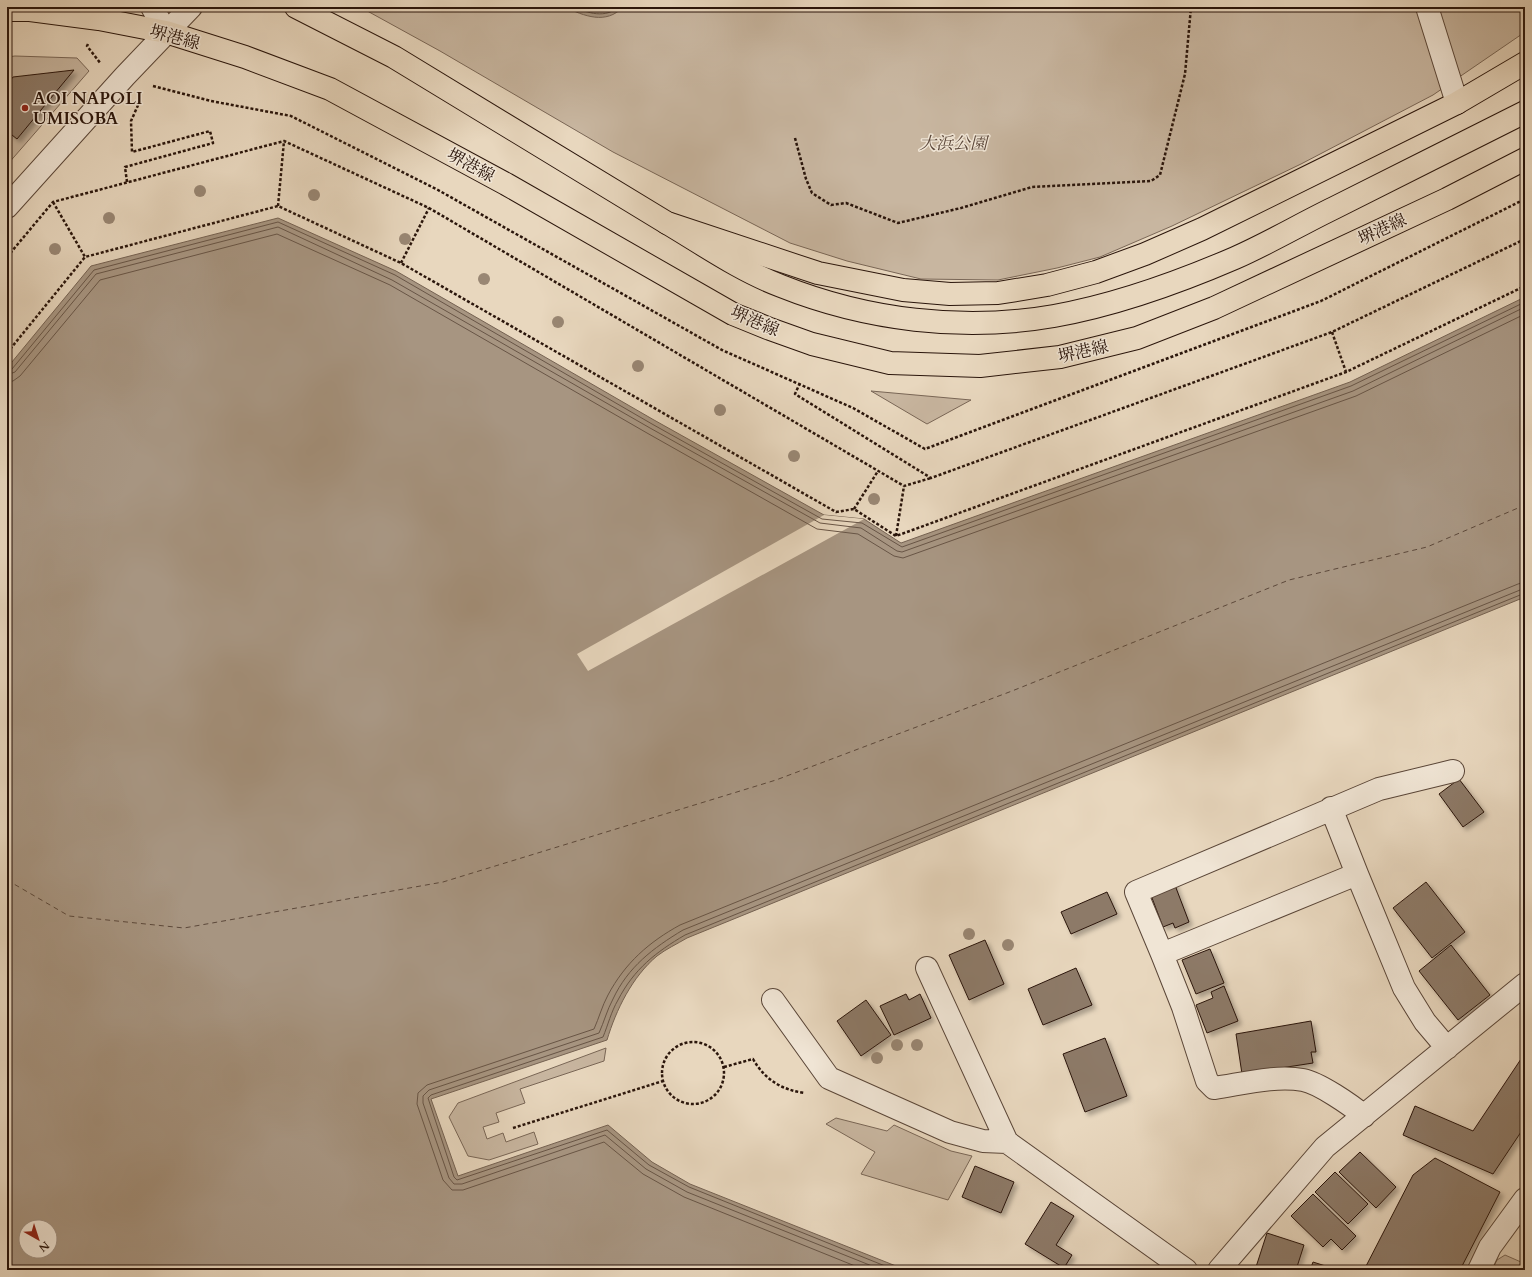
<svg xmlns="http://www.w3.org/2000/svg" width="1532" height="1277" viewBox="0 0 1532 1277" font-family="Cardo,'Noto Serif JP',serif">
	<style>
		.green { fill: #c8b6a0; stroke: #796656 }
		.water { fill: #a79581; stroke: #756252; fill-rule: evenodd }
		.pier { fill: #e8d7be }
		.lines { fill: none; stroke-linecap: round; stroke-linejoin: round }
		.shore { stroke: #685546; stroke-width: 1 }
		.ferry { stroke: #5c483a; stroke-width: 1; stroke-dasharray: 5 4; stroke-linecap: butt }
		.building { fill: #8d7a68; stroke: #2a150b; filter: url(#shadow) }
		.minor-casing { stroke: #5a4638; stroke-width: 24 }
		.major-casing { stroke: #2a150b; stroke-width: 24 }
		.highway-casing { stroke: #2a150b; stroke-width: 24 }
		.path { stroke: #2a150b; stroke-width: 2.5; stroke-dasharray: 3 2; stroke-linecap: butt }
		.minor { stroke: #f0e5d5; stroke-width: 22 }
		.major { stroke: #e8d7be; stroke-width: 22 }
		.highway { stroke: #e8d7be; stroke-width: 22 }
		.tree { fill: #998774 }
		.poi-dot { fill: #8f2418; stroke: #f0e5d5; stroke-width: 1.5 }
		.labels { text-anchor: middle; stroke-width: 3; stroke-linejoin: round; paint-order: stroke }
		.street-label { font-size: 17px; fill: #2a150b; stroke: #f0e5d5 }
		.poi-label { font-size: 17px; font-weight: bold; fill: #2a150b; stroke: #f0e5d5; text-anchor: start }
		.park-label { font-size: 17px; font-style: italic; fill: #594538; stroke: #f0e5d5 }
	</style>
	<defs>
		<filter id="shadow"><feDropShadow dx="3.5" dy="3.5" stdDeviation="2" flood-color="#0004"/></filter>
	</defs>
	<rect width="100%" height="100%" fill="#e8d7be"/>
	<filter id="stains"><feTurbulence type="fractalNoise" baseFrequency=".005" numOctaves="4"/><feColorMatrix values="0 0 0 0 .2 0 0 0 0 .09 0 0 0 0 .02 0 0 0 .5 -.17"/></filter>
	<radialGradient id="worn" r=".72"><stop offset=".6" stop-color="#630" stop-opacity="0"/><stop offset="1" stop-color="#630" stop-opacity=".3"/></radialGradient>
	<path class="green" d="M360,7H1525V32L1433,95L1301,164L1172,226L1100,257L1057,268L998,280L921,279L847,261L790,243L613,152L440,51Z
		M15,56L77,58L89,71L7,165V57Z
		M871,391L971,400L927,424Z
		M606,1048L604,1061L520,1089L525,1103L496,1113L499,1122L483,1127L487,1139L503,1133L506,1142L534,1132L538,1144L489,1160L468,1156L449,1117L458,1103Z
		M836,1118L887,1131L894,1125L951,1151L972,1156L948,1200L861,1174L875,1152L826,1124Z
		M1505,1255L1521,1262L1518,1270H1492L1497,1260Z"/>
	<path class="water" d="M565,7H623C606,25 584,16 565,7Z
		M278,218L396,271L654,420L824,515L864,519L901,543L1350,382L1525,297V597L687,938C677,944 666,949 657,956C632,977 616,1010 607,1040L431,1099L458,1176L608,1125L652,1162L690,1184L906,1270H7V368L91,266ZM26,1227H50V1251H26Z"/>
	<path class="pier" d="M824,515L864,519L588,671L577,654Z"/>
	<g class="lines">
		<path class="shore" d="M574,7C587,13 606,19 618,7
			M7,370L12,369L94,270L278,222L395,275L652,424L822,519L862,523L902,547L1351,386L1525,302
			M7,375L15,372L96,274L278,227L392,280L650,428L820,523L861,528L897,551L902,552L1353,391L1525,307
			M7,382L13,381L20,376L100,280L277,234L390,285L647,433L817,529L858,534L894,556L903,558L1356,396L1525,314
			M865,1270L684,1197L643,1174L604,1142L463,1190H452L443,1180L417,1104L418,1093L427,1085L594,1029C599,1018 602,1006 608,995C625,963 649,942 680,925L1518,584L1525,582
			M882,1270L687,1192L646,1169L605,1135L462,1184H454L449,1178L423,1103V1096L429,1090L599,1033C604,1022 607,1010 613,999C628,967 653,948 683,930L1525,588
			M895,1270L689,1187L649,1165L607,1130L457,1180L454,1177L428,1098L431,1095L603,1037C608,1025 611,1012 618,1000C634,969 656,952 685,935L1525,593"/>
		<path class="ferry" d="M7,801L9,821L7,824
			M7,880L69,916L184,928L443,882L776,780L1012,691L1289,580L1427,547L1525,505"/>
	</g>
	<path class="building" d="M74,70L17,139L7,131V85L13,77Z
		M1459,779L1484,812L1463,827L1439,794Z
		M1173,880L1189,922L1175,928L1173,923L1163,927L1149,890Z
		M1426,882L1465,932L1432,958L1393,908Z
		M1107,892L1117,914L1071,934L1061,912Z
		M985,940L1004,984L969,1000L949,955Z
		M1451,945L1490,995L1458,1020L1419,971Z
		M1210,949L1224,983L1196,994L1182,960Z
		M1076,968L1092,1005L1043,1025L1028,989Z
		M1224,986L1238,1021L1207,1033L1196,1005L1213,998L1211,992Z
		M906,994L909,1000L920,994L931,1018L894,1035L880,1006Z
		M866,1000L891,1035L861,1056L837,1021Z
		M1311,1021L1316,1052H1311L1313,1063L1242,1074L1236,1034Z
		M1105,1038L1127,1096L1085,1112L1063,1054Z
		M1525,1053V1126L1493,1174L1403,1135L1415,1106L1473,1131Z
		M1360,1152L1396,1187L1376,1208L1339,1172Z
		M1435,1158L1500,1192L1460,1270H1364L1413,1175Z
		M975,1166L1014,1182L1001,1213L962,1197Z
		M1335,1172L1368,1204L1348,1224L1315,1192Z
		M1313,1194L1356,1236L1342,1250L1331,1239L1323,1247L1291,1216Z
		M1051,1202L1074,1216L1056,1245L1072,1255L1064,1268L1025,1244Z
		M1267,1233L1304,1245L1296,1270H1255Z
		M1313,1262L1338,1270H1310Z"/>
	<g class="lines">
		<defs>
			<path id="minor" d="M152,7L166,32
				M1427,7L1457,103
				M7,207L125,76L191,7
				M1331,808L1357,874L1404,988L1425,1022L1447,1048
				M1357,874L1162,954L1136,892L1379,789L1453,771
				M1162,954L1183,1007L1207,1081L1214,1088C1242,1084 1275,1075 1303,1080C1319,1083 1351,1105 1364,1116
				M927,968L1007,1142
				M773,1000L829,1078L950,1132L983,1141L1007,1142L1186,1270
				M1219,1270L1325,1147L1525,984
				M1479,1270L1490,1247L1525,1199"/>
			<path id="major" d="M296,7L394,57L667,223L818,273L903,290L950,294L998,293L1047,285L1096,272L1145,254L1202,229L1457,103L1525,63
				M7,10H30L99,19L166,32L245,57L330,89L506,184L733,314L770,329L812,344L890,363L980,366L1060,357L1137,338L1214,308L1447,199L1525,159"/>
			<path id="highway" d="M667,223C704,245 741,271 781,286C866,320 963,332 1054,316C1116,305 1177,283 1235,258C1269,243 1301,224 1334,208C1398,176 1461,144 1525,112"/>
		</defs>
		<use href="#minor" class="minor-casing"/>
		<use href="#major" class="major-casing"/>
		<use href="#highway" class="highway-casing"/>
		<path class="path" d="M88,44L87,46L101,64
			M153,86L211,101L291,116L438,190L722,350L853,408L925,449L1321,301L1525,199
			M795,138L806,179L812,193L831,205L846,203L898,223L961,208L1032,187L1151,181L1160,175L1185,74L1191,7
			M127,182L125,167L213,143L210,131L132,152L131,121L139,103
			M53,202L85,257
			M278,206L284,141
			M7,257L53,202L284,141L429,208L904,486L931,478
			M401,263L429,208
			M1332,332L1346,372
			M7,353L85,257L278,206L401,263L836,512L854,509L896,536L1346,372L1525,286
			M800,383L795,394L931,478L1332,332L1525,239
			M854,509L878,471
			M896,536L904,486
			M662 1073a31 31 0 1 1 62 0a31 31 0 1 1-62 0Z
			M724,1067L753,1059C765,1080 782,1090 805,1093
			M513,1128L663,1081"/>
		<use href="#minor" class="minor"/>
		<use href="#major" class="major"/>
		<use href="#highway" class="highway"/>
	</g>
	<g class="tree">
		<circle cx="200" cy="191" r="6"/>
		<circle cx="314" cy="195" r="6"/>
		<circle cx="109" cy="218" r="6"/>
		<circle cx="405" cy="239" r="6"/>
		<circle cx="55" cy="249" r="6"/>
		<circle cx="484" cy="279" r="6"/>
		<circle cx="558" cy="322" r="6"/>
		<circle cx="638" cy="366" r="6"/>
		<circle cx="720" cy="410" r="6"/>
		<circle cx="794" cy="456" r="6"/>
		<circle cx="874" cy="499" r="6"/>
		<circle cx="969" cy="934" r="6"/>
		<circle cx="1008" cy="945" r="6"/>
		<circle cx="897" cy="1045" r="6"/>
		<circle cx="917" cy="1045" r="6"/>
		<circle cx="877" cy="1058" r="6"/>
	</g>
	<circle class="poi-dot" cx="25" cy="108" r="4"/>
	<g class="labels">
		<g class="street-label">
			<text transform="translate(175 37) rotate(15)" y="6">堺港線</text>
			<text transform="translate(471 165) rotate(28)" y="6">堺港線</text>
			<text transform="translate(1382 229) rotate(-25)" y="6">堺港線</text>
			<text transform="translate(755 321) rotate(23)" y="6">堺港線</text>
			<text transform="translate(1083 351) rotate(-13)" y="6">堺港線</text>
		</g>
		<g class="poi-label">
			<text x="33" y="104">AOI NAPOLI<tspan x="33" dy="20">UMISOBA</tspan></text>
		</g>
		<g class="park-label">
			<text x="953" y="149">大浜公園</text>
		</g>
	</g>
	<rect width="1532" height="1277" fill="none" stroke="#e8d7be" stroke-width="24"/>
	<rect x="8" y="8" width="1516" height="1261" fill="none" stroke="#2a150b" stroke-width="2"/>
	<rect x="12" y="12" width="1508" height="1253" fill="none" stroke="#2a150b"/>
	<g transform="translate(38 1239) rotate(141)"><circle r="19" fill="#f0e5d5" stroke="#a19284"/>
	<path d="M0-3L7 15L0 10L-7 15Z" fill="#8f2418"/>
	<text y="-6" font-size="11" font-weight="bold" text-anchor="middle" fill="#2a150b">N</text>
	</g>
	<rect width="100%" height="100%" filter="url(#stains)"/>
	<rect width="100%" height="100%" fill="url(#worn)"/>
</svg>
